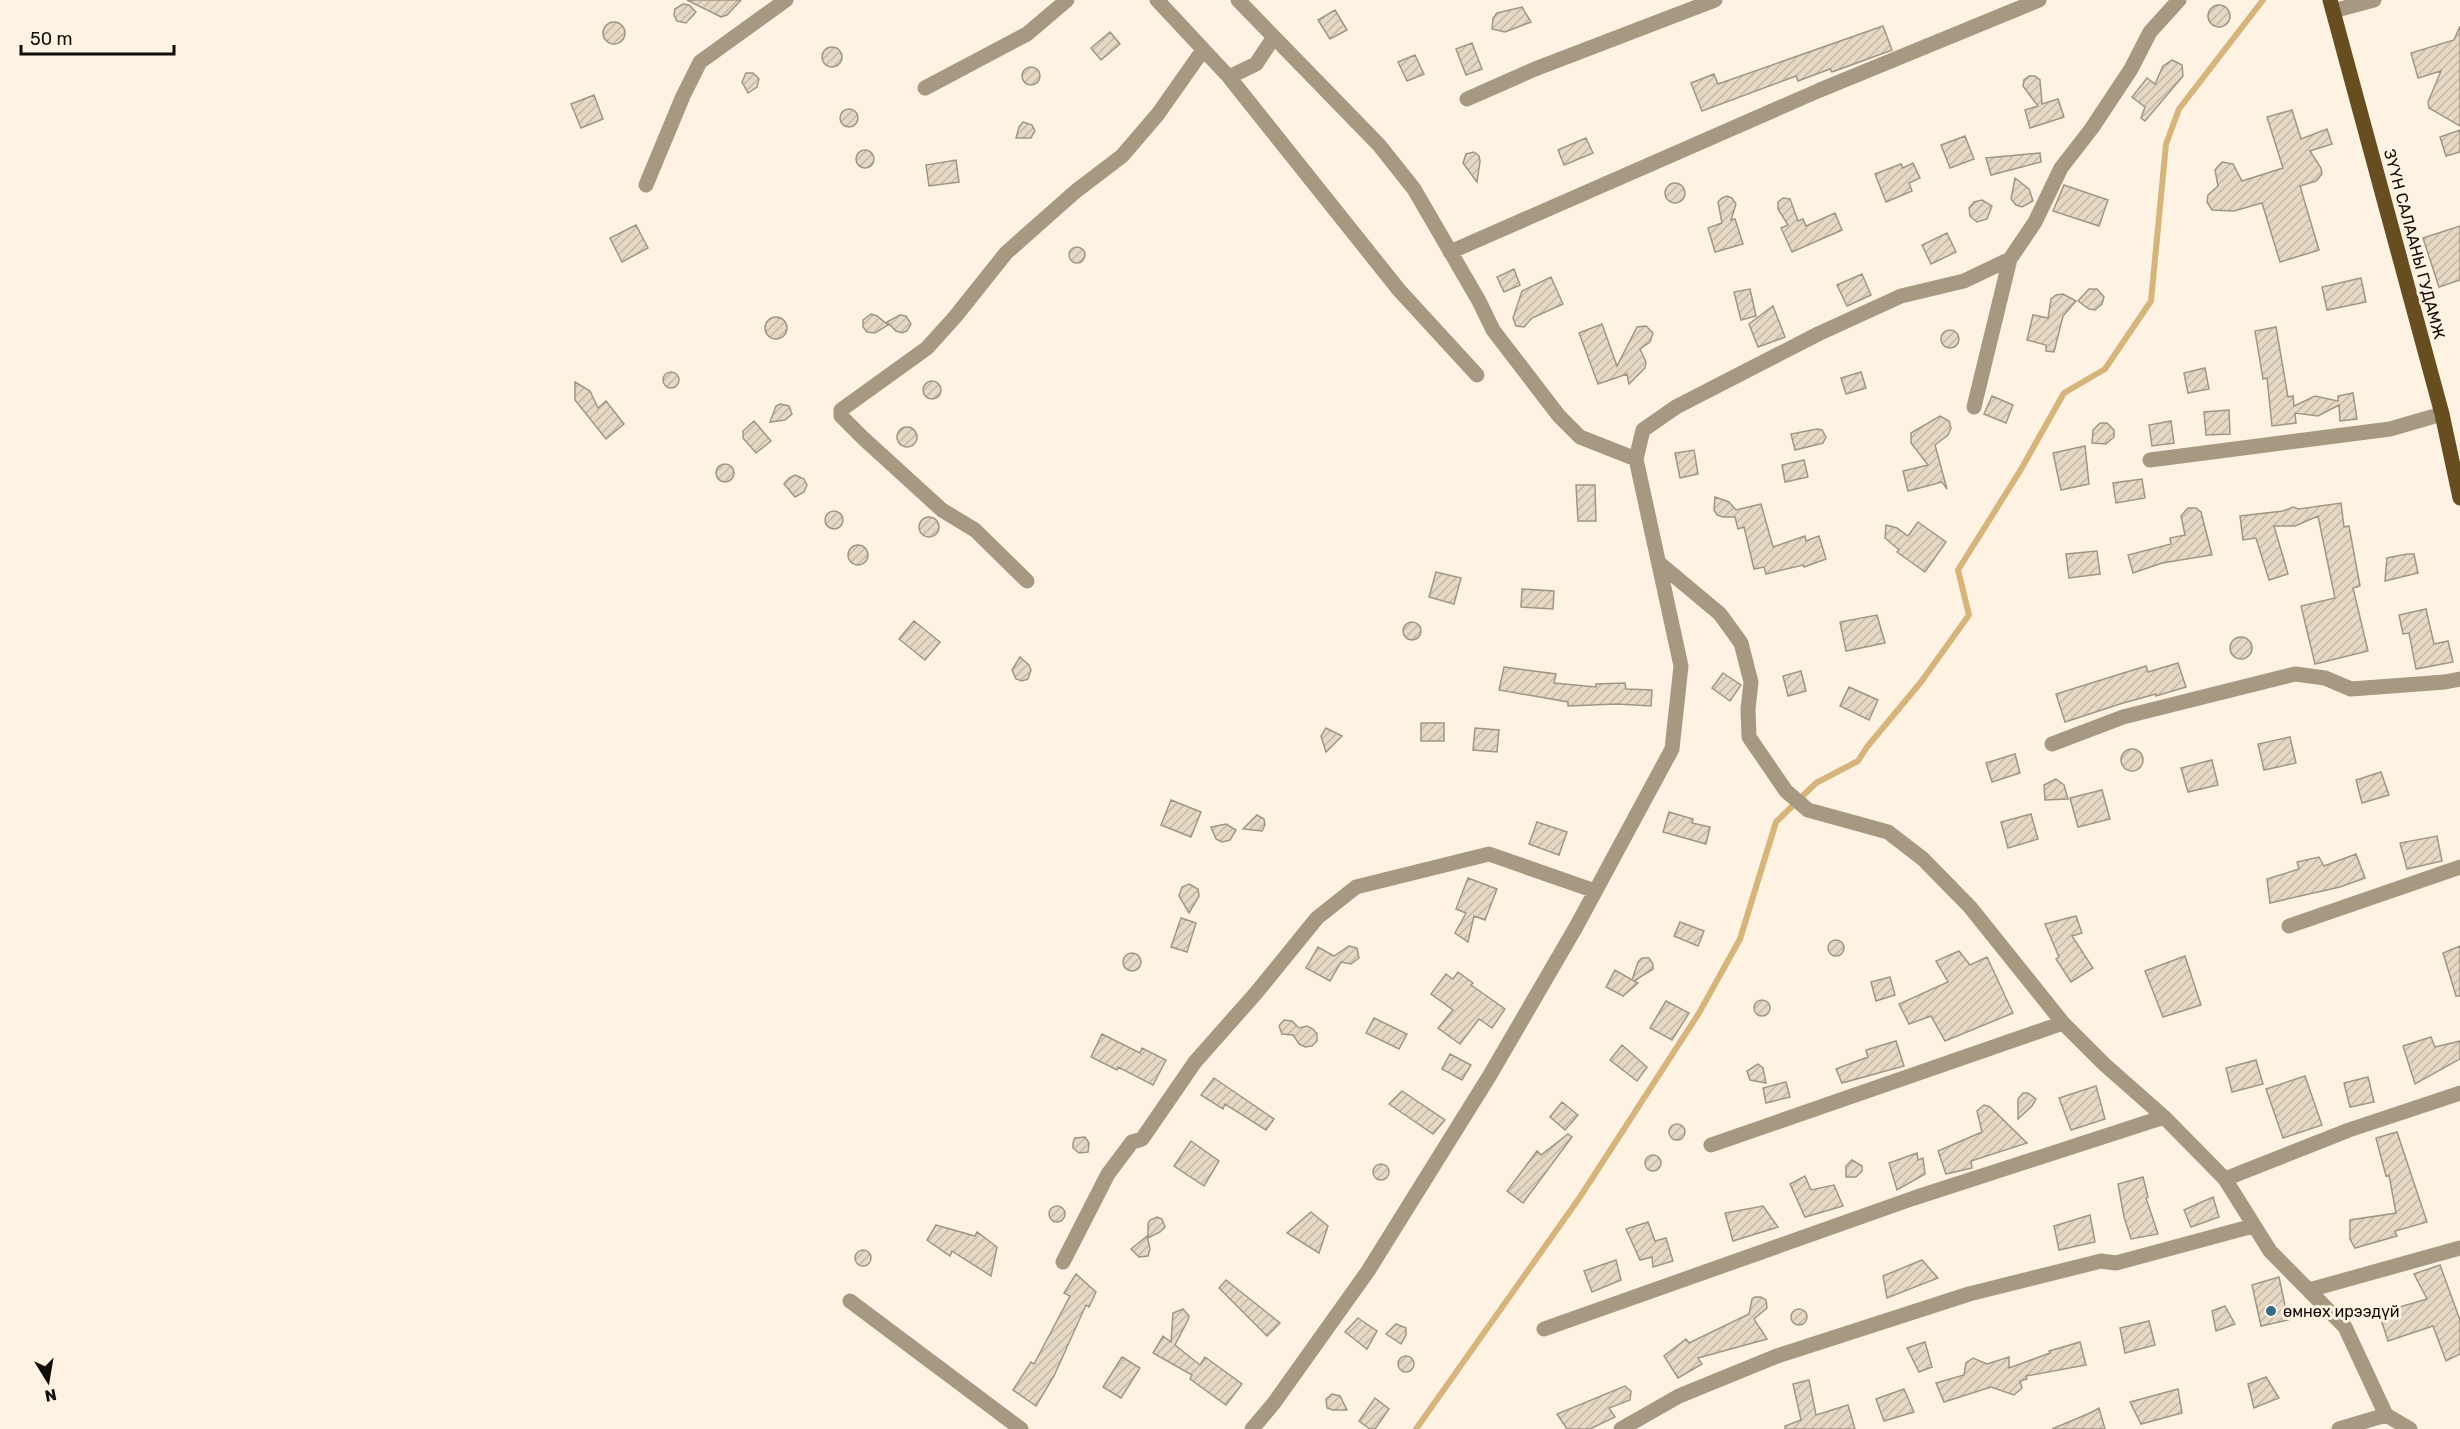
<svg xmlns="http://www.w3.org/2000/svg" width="2460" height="1429" viewBox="0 0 2460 1429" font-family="Rubik,sans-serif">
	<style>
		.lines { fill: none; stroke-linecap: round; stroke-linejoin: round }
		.stream { stroke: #d5b57c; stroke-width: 6 }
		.building { fill: url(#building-hatch); stroke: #a29682; stroke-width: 1.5 }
		.minor { stroke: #a79981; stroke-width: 15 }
		.major { stroke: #664e20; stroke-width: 15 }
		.poi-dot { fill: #356c87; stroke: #fef3e2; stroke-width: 2 }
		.labels { text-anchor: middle; stroke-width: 6; stroke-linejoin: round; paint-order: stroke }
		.street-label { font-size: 16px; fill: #110d06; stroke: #fef3e2 }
		.poi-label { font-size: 16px; fill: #110d06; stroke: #fef3e2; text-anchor: start }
	</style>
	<defs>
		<pattern id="building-hatch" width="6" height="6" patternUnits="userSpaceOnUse" patternTransform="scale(1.5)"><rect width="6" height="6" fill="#e6d9c4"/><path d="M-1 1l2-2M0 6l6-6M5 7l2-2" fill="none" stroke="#c4b9a7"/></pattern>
	</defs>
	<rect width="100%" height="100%" fill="#fef3e2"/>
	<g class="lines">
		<path class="stream" d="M1416,1429L1580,1197L1699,1013L1740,939L1776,822L1816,783L1858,761L1867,747L1921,682L1969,615L1958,570L2020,471L2064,393L2105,369L2151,301L2166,144L2179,109L2263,0"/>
	</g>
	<path class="building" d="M687,0H741L727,15L721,17Z
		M683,4L689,5L696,12L686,23L677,21L674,15L675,9Z
		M2208 16a11 11 0 1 1 22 0a11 11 0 1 1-22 0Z
		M1522,7L1531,22L1505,32L1492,29L1493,18L1497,13Z
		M1335,10L1347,30L1330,39L1318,20Z
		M603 33a11 11 0 1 1 22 0a11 11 0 1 1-22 0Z
		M1883,26L1892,50L1832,72L1830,69L1798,81L1796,76L1702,111L1691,83L1714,74L1718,84Z
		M2460,26V126L2429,108L2428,102L2441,71L2418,78L2411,53L2454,40Z
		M1110,32L1120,44L1101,60L1091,48Z
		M1472,43L1482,69L1466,75L1456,49Z
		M822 57a10 10 0 1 1 20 0a10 10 0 1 1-20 0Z
		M1415,55L1424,74L1407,81L1398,62Z
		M2172,60L2182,65L2183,76L2145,121L2141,118L2145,107L2132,97L2147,78L2155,84L2163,66Z
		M1022 76a9 9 0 1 1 18 0a9 9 0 1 1-18 0Z
		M746,73H753L759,79L757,87L748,93L742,82Z
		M2029,76H2035L2040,80L2042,104L2058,99L2064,117L2030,128L2025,110L2038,106L2023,86L2024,80Z
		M594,95L603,119L581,128L571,104Z
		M840 118a9 9 0 1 1 18 0a9 9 0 1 1-18 0Z
		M2292,110L2301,139L2327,129L2332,144L2310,151L2321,168L2322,174L2316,181L2300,186L2319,250L2280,262L2262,203L2234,211L2212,210L2207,202L2208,195L2218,186L2215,170L2222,162L2233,164L2242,181L2283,168L2267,117Z
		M1023,122L1032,125L1035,131L1033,134L1031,138H1016L1019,127Z
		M2460,130V152L2446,156L2440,137Z
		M1965,136L1974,159L1950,168L1941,145Z
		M1586,138L1593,153L1564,165L1558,150Z
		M856 159a9 9 0 1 1 18 0a9 9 0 1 1-18 0Z
		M1474,152L1479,156L1480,161L1477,182L1463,163L1466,154Z
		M2040,153L2041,162L1991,175L1986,158Z
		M956,160L959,182L929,186L926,165Z
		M1913,163L1920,178L1909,183L1912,191L1886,202L1875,174L1901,164L1903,168Z
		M2015,178L2029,189L2033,201L2022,207L2016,205L2011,199Z
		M1665 193a10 10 0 1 1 20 0a10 10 0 1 1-20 0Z
		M2064,185L2108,200L2099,226L2053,211Z
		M1727,196L1732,198L1736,204L1731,220L1735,219L1743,244L1715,252L1708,228L1722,223L1718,202L1722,198Z
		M1783,198L1790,199L1798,221L1803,219L1806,226L1835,213L1842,230L1792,252L1781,228L1788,225L1778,209V202Z
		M1982,200L1992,206L1987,219L1977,222L1970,216L1969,208L1974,202Z
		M636,225L648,248L622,262L610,238Z
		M2460,226V280L2439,287L2423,238Z
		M1947,233L1956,252L1931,264L1922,245Z
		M1069 255a8 8 0 1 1 16 0a8 8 0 1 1-16 0Z
		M1514,269L1520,285L1504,292L1497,277Z
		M1862,274L1871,295L1847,306L1837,285Z
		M1551,277L1563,304L1532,318L1524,327L1516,326L1513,318L1522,291Z
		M2361,278L2366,302L2327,310L2322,287Z
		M1750,289L1756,316L1741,320L1734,292Z
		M2089,289H2097L2104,297L2102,304L2095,310L2089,309L2078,301Z
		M2063,294L2076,301L2063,316L2054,352L2046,351V345L2027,340L2033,315L2048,318L2051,299L2056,295Z
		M1773,306L1785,337L1758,347L1749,324Z
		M871,314L877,316L888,325L875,333L867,332L863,327V320Z
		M900,315L906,316L911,324L907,331L902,333L896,331L887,322Z
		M765 328a11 11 0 1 1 22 0a11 11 0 1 1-22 0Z
		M1602,324L1617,366L1637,327L1646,326L1653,333L1650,342L1640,349L1646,362L1645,368L1629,384L1627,374L1598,384L1579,333Z
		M2276,327L2288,397L2293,396L2294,406L2315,396L2338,401V396L2353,393L2357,419L2340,421L2339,405L2318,416L2295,413L2296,423L2272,426L2267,378L2263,379L2255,331Z
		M1941 339a9 9 0 1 1 18 0a9 9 0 1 1-18 0Z
		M2205,368L2209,389L2188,393L2184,373Z
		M663 380a8 8 0 1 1 16 0a8 8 0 1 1-16 0Z
		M1861,372L1866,388L1846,394L1841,378Z
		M923 390a9 9 0 1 1 18 0a9 9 0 1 1-18 0Z
		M575,382L590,391L598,408L606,401L624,424L606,439L575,400Z
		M1992,396L2013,405L2006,423L1984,414Z
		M780,404L789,406L792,414L785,420L770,422L776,406Z
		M2229,410L2230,434L2206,435L2204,412Z
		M1940,416L1949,421L1951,428L1948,435L1935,445L1947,489L1942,482L1908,491L1903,471L1928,465L1911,443V433Z
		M754,421L771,441L756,453L743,438V431Z
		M2171,421L2174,443L2152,446L2149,425Z
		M2100,423H2107L2114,430V437L2106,444L2092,443L2093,430Z
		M897 437a10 10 0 1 1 20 0a10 10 0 1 1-20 0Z
		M1817,429L1822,430L1826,437L1823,443L1795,450L1791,434Z
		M2085,446L2089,484L2061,490L2053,453Z
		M1694,450L1698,474L1680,478L1675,453Z
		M1804,460L1808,477L1785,482L1782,465Z
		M716 473a9 9 0 1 1 18 0a9 9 0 1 1-18 0Z
		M795,475L804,479L807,485L804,492L795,497L784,484L789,478Z
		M2142,479L2145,498L2116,503L2113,483Z
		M1576,485H1595L1596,521H1578Z
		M1715,497L1729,502L1736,510L1761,504L1773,547L1805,536L1806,541L1819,536L1826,559L1804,567L1803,565L1766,574L1764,567L1754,569L1744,527L1738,529L1735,517H1723L1717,515L1714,510Z
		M2341,503L2344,527L2349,526L2360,586L2353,588L2368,651L2315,664L2301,606L2335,598L2318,516L2295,526H2274L2288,574L2269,580L2256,538L2243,540L2240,516L2283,511L2293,507L2299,509Z
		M2188,508H2196L2201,512L2212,555L2162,563L2133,573L2128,555L2171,544L2170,538L2185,535L2181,516Z
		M825 520a9 9 0 1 1 18 0a9 9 0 1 1-18 0Z
		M919 527a10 10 0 1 1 20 0a10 10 0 1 1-20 0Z
		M1918,522L1946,542L1925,572L1897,552L1899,550L1885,538L1886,525L1897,528L1908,536Z
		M848 555a10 10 0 1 1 20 0a10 10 0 1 1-20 0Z
		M2097,551L2100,574L2069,578L2066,554Z
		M2407,554H2414L2418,573L2385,581L2387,558Z
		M1436,572L1461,578L1454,604L1429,597Z
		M1522,589L1554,591L1553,609L1521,607Z
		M2426,609L2434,644L2448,641L2453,662L2416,669L2409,633L2403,634L2399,615Z
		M1877,615L1885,643L1846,651L1840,622Z
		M914,621L940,642L925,660L899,639Z
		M1403 631a9 9 0 1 1 18 0a9 9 0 1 1-18 0Z
		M2230 648a11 11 0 1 1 22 0a11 11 0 1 1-22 0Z
		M1020,657L1029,665L1031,670L1028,679L1022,681L1016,679L1012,670Z
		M2178,663L2186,687L2156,696V694L2123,703L2065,722L2056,694L2146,666L2148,672Z
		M1504,667L1556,674L1554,683L1596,687V684L1625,683L1626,689L1652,690L1651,706L1617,704L1568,706V702L1499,690Z
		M1801,671L1806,691L1788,696L1783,676Z
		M1723,673L1741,685L1730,701L1712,688Z
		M1849,687L1878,700L1869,720L1840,706Z
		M1421,723H1444V741H1421Z
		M1326,728L1342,736L1326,752L1321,736Z
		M1475,728L1499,730L1497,752L1473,750Z
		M2290,737L2296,763L2264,770L2258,744Z
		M2121 760a11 11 0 1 1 22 0a11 11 0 1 1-22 0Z
		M2015,754L2020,773L1992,782L1986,763Z
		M2212,760L2218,785L2188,792L2181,768Z
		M2381,772L2389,795L2362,803L2356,780Z
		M2056,779L2064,785L2068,799L2045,800L2044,785Z
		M2102,790L2110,819L2078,827L2070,798Z
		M1171,800L1201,812L1191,837L1161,825Z
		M1669,812L1693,819L1692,823L1710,827L1706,844L1663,832Z
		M2031,814L2038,839L2008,848L2001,822Z
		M1257,815L1264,819L1265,825L1262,831L1243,829Z
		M1537,822L1567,832L1559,855L1529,844Z
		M1226,824L1236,830L1230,840L1222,842L1216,839L1211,827Z
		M2437,836L2442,861L2407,869L2400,843Z
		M2356,854L2365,878L2340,887L2270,903L2267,879L2299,869L2297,862L2319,857L2324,866Z
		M1468,878L1497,889L1485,920L1474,916L1468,942L1455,933L1466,913L1456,909Z
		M1189,884L1198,889L1199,896L1189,913L1179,896L1182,887Z
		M2076,916L2082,933L2072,936L2093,968L2071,982L2056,959L2059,957L2045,924Z
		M1181,918L1196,923L1187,952L1171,947Z
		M1680,922L1704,931L1698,946L1674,936Z
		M1828 948a8 8 0 1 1 16 0a8 8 0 1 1-16 0Z
		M1349,946L1357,948L1359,958L1351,964L1341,962L1330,981L1306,968L1318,947L1334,956Z
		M2460,946V996H2456L2443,953Z
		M1959,951L1970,965L1987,957L2013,1013L1945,1041L1931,1016L1909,1024L1899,1004L1948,982L1936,961Z
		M1123 962a9 9 0 1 1 18 0a9 9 0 1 1-18 0Z
		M2185,956L2201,1005L2163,1017L2145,971Z
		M1642,958H1649L1653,964V969L1634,981L1638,983L1623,996L1606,987L1615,970L1632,980L1638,962Z
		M1458,972L1473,983L1471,985L1505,1009L1492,1028L1479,1019L1460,1044L1438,1028L1453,1010L1431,994L1446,974L1453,979Z
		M1890,977L1895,995L1876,1001L1871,982Z
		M1754 1008a8 8 0 1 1 16 0a8 8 0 1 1-16 0Z
		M1666,1001L1689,1013L1672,1040L1650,1028Z
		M1374,1018L1407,1034L1399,1049L1366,1033Z
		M1284,1020L1292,1021L1299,1028L1307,1026L1313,1029L1317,1034V1041L1312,1046L1305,1047L1299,1044L1293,1035L1282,1034L1279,1026Z
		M1102,1034L1140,1053L1142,1048L1166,1060L1153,1085L1118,1067L1117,1070L1091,1057Z
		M2431,1037L2435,1047L2460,1041V1059L2415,1084L2403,1046Z
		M1896,1041L1904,1066L1842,1083L1836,1069L1868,1057L1866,1050Z
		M1622,1045L1647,1067L1637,1081L1610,1060Z
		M1450,1054L1471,1065L1462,1080L1442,1069Z
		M2256,1060L2263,1084L2232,1092L2226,1068Z
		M1758,1064L1763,1068L1766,1083L1750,1080L1747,1071Z
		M2305,1076L2322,1125L2283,1138L2266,1089Z
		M2368,1077L2374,1102L2350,1107L2344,1083Z
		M1214,1078L1274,1119L1266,1130L1225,1104L1223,1109L1201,1095Z
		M1786,1082L1790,1097L1766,1103L1763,1088Z
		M2096,1086L2105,1119L2071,1130L2059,1098Z
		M1402,1091L1445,1120L1433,1134L1389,1104Z
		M2023,1093H2028L2036,1099L2032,1106L2018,1119V1099Z
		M1562,1102L1578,1115L1565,1130L1550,1117Z
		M1984,1105L1990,1107L2027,1143L1971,1161L1972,1168L1946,1174L1938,1151L1982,1132L1977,1111Z
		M1669 1132a8 8 0 1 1 16 0a8 8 0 1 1-16 0Z
		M2397,1132L2427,1222L2395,1231L2397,1236L2355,1248L2350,1239V1220L2396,1213L2389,1175L2386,1176L2376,1138Z
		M1568,1134L1572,1137L1523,1203L1507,1191L1537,1151L1541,1155Z
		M1085,1137L1089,1143L1088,1152L1079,1153L1073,1148V1143L1075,1138Z
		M1191,1141L1219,1161L1204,1186L1174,1166Z
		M1917,1153L1918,1160L1923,1158L1925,1174L1897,1190L1889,1163Z
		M1645 1163a8 8 0 1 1 16 0a8 8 0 1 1-16 0Z
		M1852,1160L1862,1166V1171L1856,1177H1846V1166Z
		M1373 1172a8 8 0 1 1 16 0a8 8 0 1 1-16 0Z
		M1805,1176L1811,1190L1834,1185L1843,1206L1805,1217L1790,1184Z
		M2143,1177L2148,1197L2146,1198L2158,1234L2131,1239L2124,1217L2118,1184Z
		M2213,1197L2219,1217L2191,1227L2184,1210Z
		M1049 1214a8 8 0 1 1 16 0a8 8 0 1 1-16 0Z
		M1763,1206L1778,1227L1733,1241L1725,1213Z
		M1311,1212L1328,1226L1319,1253L1287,1233Z
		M2090,1215L2095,1242L2059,1250L2054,1226Z
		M1157,1217L1162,1219L1165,1227L1160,1232L1148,1238V1224L1150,1220Z
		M1648,1222L1655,1241L1666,1238L1673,1261L1653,1267L1652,1257L1640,1260L1626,1229Z
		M936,1225L975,1236L977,1232L997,1247L991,1276L952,1251L950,1256L927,1240Z
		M1147,1236L1150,1249L1148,1256L1139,1257L1131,1249Z
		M855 1258a8 8 0 1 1 16 0a8 8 0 1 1-16 0Z
		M1616,1260L1621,1280L1592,1292L1584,1271Z
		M1922,1260L1938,1278L1887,1298L1883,1276Z
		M2440,1265L2460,1320V1354L2446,1361L2433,1326L2388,1341L2379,1313L2427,1299L2414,1274Z
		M1076,1274L1096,1292L1089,1307L1086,1305L1054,1376L1036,1406L1013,1390L1031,1362L1034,1364L1070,1296L1064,1293Z
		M2279,1277L2288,1320L2261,1326L2252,1285Z
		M1226,1280L1280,1323L1267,1336L1219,1288Z
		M1755,1297H1761L1766,1300L1767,1308L1754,1319L1767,1339L1698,1358L1702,1364L1678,1378L1664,1356L1686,1339L1689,1343L1749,1314L1752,1299Z
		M2225,1306L2235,1324L2216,1331L2212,1311Z
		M1791 1317a8 8 0 1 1 16 0a8 8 0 1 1-16 0Z
		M1183,1309L1189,1316L1188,1320L1175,1345L1200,1365L1205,1357L1242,1384L1226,1405L1190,1379L1192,1375L1153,1353L1163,1336L1171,1342L1173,1313Z
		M1358,1318L1377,1331L1367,1349L1345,1332Z
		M2149,1321L2155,1345L2125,1353L2120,1328Z
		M1396,1324L1406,1328V1335L1401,1344L1386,1334Z
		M1925,1342L1932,1367L1919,1372L1907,1348Z
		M2080,1342L2086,1365L2026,1376L2027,1379L2020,1381L2022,1388L2014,1395L1991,1387L1944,1402L1936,1383L1964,1375L1966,1363L1973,1358L1987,1364L2009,1357V1368L2050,1353L2049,1351Z
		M1398 1364a8 8 0 1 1 16 0a8 8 0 1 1-16 0Z
		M1122,1357L1140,1368L1121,1398L1103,1387Z
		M2266,1377L2279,1398L2254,1408L2248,1384Z
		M1809,1380L1816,1415L1848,1405L1855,1429H1785V1426L1801,1420L1793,1384Z
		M1625,1386L1631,1391L1630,1400L1609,1408L1615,1417L1590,1429H1567L1557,1414Z
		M1904,1389L1914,1412L1884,1421L1876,1399Z
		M2178,1389L2182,1413L2141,1424L2130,1402Z
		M1332,1394L1340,1396L1347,1410H1333L1327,1408L1326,1399Z
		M1375,1398L1389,1409L1375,1429H1370L1359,1421Z
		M2099,1408L2105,1429H2052L2090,1413Z"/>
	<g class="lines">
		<path class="minor" d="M1157,0L1229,77L1399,290L1477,375
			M1238,0L1379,145L1414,189L1479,301L1493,330L1559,416L1580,437L1636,459
			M2333,11L2374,0
			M1229,77L1256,64L1274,37
			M925,88L1027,34L1067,0
			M1467,99L1535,69L1715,0
			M646,185L683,96L700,62L786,0
			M1450,252L1820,90L2039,0
			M1974,407L2010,259
			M2150,460L2390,429L2442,414
			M1659,563L1720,614L1741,643L1751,682L1748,709L1749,737L1786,791L1808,810L1888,832L1923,859L1970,907L2063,1023L2104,1064L2164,1117L2225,1179L2270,1251L2345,1327L2386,1415L2410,1429
			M1027,581L975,530L942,510L863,438L841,416V410L927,348L955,317L1006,253L1076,191L1122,156L1158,114L1203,50
			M2052,744L2123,717L2295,674L2325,678L2351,689L2445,682L2460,679
			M2289,926L2460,867
			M1711,1145L2063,1023
			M2225,1179L2349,1130L2460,1093
			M1063,1262L1108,1174L1132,1142L1142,1139L1195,1062L1256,993L1317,918L1356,887L1489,854L1595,891
			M2309,1290L2460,1248
			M850,1301L1021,1429
			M1544,1329L1914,1198L2164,1117
			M1252,1429L1274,1403L1368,1271L1490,1075L1576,927L1672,749L1681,666L1636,459L1643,430L1676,407L1818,334L1901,296L1964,281L2010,259L2035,222L2061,168L2092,128L2131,69L2150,32L2179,0
			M1621,1429L1679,1396L1777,1356L1969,1294L2101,1261L2116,1263L2253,1226
			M2339,1429L2386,1415"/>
		<path class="major" d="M2330,0L2442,414L2460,498"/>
	</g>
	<circle class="poi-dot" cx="2271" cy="1311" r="6"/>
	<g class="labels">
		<g class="street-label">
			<text transform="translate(2415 244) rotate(75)" y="6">ЗҮҮН САЛААНЫ ГУДАМЖ</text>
		</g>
		<g class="poi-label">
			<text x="2283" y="1317">өмнөх ирээдүй</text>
		</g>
	</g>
	<g transform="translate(48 1381) rotate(169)" stroke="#fef3e2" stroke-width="4.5" paint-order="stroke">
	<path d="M0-4.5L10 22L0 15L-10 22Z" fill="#110d06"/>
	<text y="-9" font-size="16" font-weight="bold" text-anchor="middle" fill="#110d06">N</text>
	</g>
	<path d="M21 45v9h153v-9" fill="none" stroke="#110d06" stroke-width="3"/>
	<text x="30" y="45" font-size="18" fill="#110d06" stroke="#fef3e2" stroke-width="4.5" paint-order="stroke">50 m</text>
</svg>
